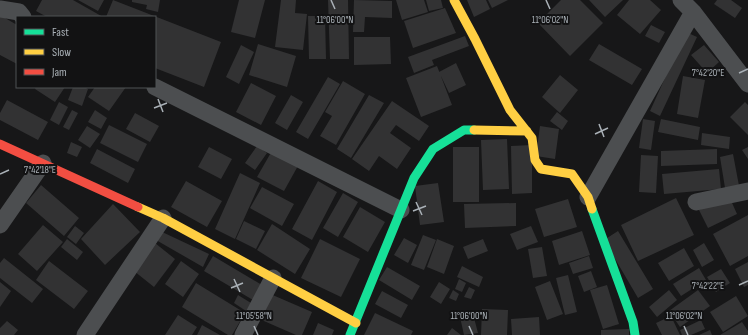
<svg xmlns="http://www.w3.org/2000/svg" width="748" height="335" viewBox="0 0 748 335" font-family="'Sofia Sans Condensed',sans-serif">
	<style>
		.building { fill: #323233 }
		.lines { fill: none; stroke-linecap: round; stroke-linejoin: round }
		.street { stroke: #4c4e50; stroke-width: 17 }
		.fast { stroke: #16e098; stroke-width: 9 }
		.slow { stroke: #ffcf43; stroke-width: 9 }
		.jam { stroke: #f24e42; stroke-width: 9 }
		.ticks { fill: none; stroke: #aab1b7; stroke-width: 1.5 }
		.ticks-label { font-size: 10px; text-anchor: middle; fill: #aab1b7; stroke: #121213; stroke-width: 4; stroke-linejoin: round; paint-order: stroke }
	</style>
	<rect width="100%" height="100%" fill="#171718"/>
	<path class="building" d="M42,0H73L103,17H47L36,11Z
		M78,0H104L98,11Z
		M113,0L221,42L204,87L155,68V17H106Z
		M132,0H160L158,12L146,9L147,5L132,2Z
		M239,0H265L255,38L231,32Z
		M281,0H296L295,13L307,14L303,50L275,47Z
		M328,0H348L349,59H330Z
		M354,0L392,1V18L365,17L364,32H353Z
		M396,0H424L428,12L402,20Z
		M426,0H441L443,8L429,11Z
		M467,0H486L490,9L474,17Z
		M488,0H508L492,8Z
		M561,0H580L603,23L570,56L538,23Z
		M589,0H623L605,17Z
		M629,0H650L661,10L640,34L617,15Z
		M717,0H731L742,8L735,18L714,4Z
		M445,8L456,33L413,48L404,21Z
		M0,15L17,25V64L0,55Z
		M308,16H325L326,59H309Z
		M651,25L665,32L659,43L645,36Z
		M686,32L697,37L660,116L650,111Z
		M465,36L469,46L432,60L434,65L414,73L408,57Z
		M354,37H390L391,64L354,65Z
		M258,44L296,56L287,87L249,75Z
		M599,44L642,69L632,85L589,60Z
		M241,45L254,52L239,84L226,77Z
		M704,45L719,62L707,73L691,55Z
		M456,63L466,85L449,93L439,72Z
		M437,66L452,105L421,117L406,78Z
		M560,75L578,90L560,113L542,97Z
		M683,76L705,80L698,118L677,114Z
		M328,77L340,84L308,139L296,132Z
		M343,81L365,94L336,145L320,136L332,116L325,112Z
		M251,83L276,96L261,125L236,112Z
		M36,87H65L55,102L35,89Z
		M73,87H84L88,89L82,106L68,100Z
		M95,87H126L109,111L88,97Z
		M291,95L303,102L287,130L275,123Z
		M369,95L384,103L351,158L337,149Z
		M7,100L48,122L38,140L0,120V113Z
		M392,101L429,126L419,141L396,125L390,133L411,148L397,169L379,156L369,171L352,159Z
		M59,102L68,107L59,125L50,120Z
		M745,102L748,105V135L730,117Z
		M72,110L78,113L69,130L63,127Z
		M95,110L107,118L101,129L88,122Z
		M557,112L568,121L562,130L550,121Z
		M135,113L159,126L150,142L126,129Z
		M643,119L655,121L651,150L639,148Z
		M661,119L700,127L698,140L658,132Z
		M109,125L147,144L138,162L100,143Z
		M87,126L100,134L90,148L78,140Z
		M540,126L559,129L555,159L536,156Z
		M702,133L730,137L729,149L701,145Z
		M507,139L509,189L483,190L481,140Z
		M71,142L82,147L77,157L67,153Z
		M532,145V193L512,194L511,146Z
		M257,146L267,153L255,170L245,163Z
		M209,147L232,159L221,179L198,167Z
		M453,147H479V202H453Z
		M748,147V159L742,150Z
		M97,149L135,169L128,183L90,163Z
		M273,149L299,164L284,191L257,177Z
		M717,149V164L661,166V151Z
		M733,154L740,191L726,194L720,157Z
		M641,155L658,156L656,193L639,192Z
		M719,169L721,189L664,194L662,174Z
		M240,173L260,183L235,239L215,229Z
		M186,181L222,201L207,227L171,207Z
		M318,181L337,192L312,240L292,229Z
		M438,183L444,222L420,225L415,186Z
		M41,185L79,218L64,236L26,203Z
		M262,187L294,204L282,226L250,208Z
		M343,193L358,202L338,237L323,228Z
		M729,196L737,214L708,228L699,210Z
		M676,198L694,235L638,261L621,225Z
		M568,199L577,227L544,237L535,209Z
		M516,203V226L465,228L464,204Z
		M113,204L140,232L105,265L81,239Z
		M360,207L385,222L368,252L343,237Z
		M748,215V256L730,266L713,234Z
		M244,221L265,231L256,249L236,239Z
		M272,224L310,249L295,274L257,250Z
		M43,225L63,242L37,271L18,254Z
		M75,226L84,233L76,244L67,237Z
		M531,226L538,242L517,250L510,234Z
		M160,231L209,254L203,267L156,240Z
		M582,231L590,255L559,265L552,241Z
		M618,231L653,289L638,298L604,240Z
		M423,235L436,240L424,270L411,265Z
		M404,238L417,245L408,263L394,255Z
		M67,239L83,252L77,260L61,247Z
		M320,239L360,259L341,297L301,278Z
		M437,239L454,246L444,274L427,267Z
		M483,239L488,251L468,259L463,247Z
		M155,243L175,259L154,287L134,271Z
		M704,243L714,260L702,267L693,250Z
		M542,247L547,276L533,278L528,249Z
		M684,248L694,266L669,281L658,263Z
		M213,256L262,285L253,300L204,271Z
		M589,256L593,268L573,274L569,263Z
		M4,258L43,289L32,303L0,278V263Z
		M49,261L88,291L74,309L36,280Z
		M181,261L199,274L183,297L165,284Z
		M748,262V285L744,287L735,269Z
		M462,266L483,277L479,287L457,277Z
		M387,267L420,286L412,300L379,280Z
		M699,268L706,280L681,296L673,284Z
		M721,269L730,283L716,292L707,277Z
		M591,271L597,287L584,292L578,276Z
		M568,275L577,312L565,315L556,278Z
		M459,279L466,283L462,292L455,289Z
		M550,281L563,314L547,320L535,287Z
		M0,282L11,291L0,307Z
		M439,282L450,289L441,304L430,297Z
		M196,283L245,313L232,335H228L182,307Z
		M607,285L619,324L603,329L590,290Z
		M469,287L475,290L471,299L464,297Z
		M453,290L459,294L456,301L449,298Z
		M669,290L677,300L657,317L649,307Z
		M698,290L710,306L680,327L669,311Z
		M382,291L408,305L401,318L375,304Z
		M268,293L312,312L302,335H296L257,318Z
		M238,295L251,303L246,311L234,303Z
		M736,296L748,316L723,332L710,312Z
		M482,309L508,310L507,335H481Z
		M375,313L413,331L411,335H364Z
		M473,314L478,333L464,335L460,317Z
		M178,315L197,327L192,335H165Z
		M671,316L680,335H662L656,323Z
		M539,317L540,335H512L511,319Z
		M701,320L705,329L691,335H682L680,330Z
		M7,321L18,330L14,335H0V328Z
		M742,322L748,331V335H720Z
		M318,323L334,330L332,335H313Z
		M202,325L220,335H197Z
		M452,328L461,335H447Z
		M629,329V335H601V330Z
		M710,330L712,335H699Z"/>
	<g class="lines">
		<path class="street" d="M681,0L693,12L748,84
			M0,9L19,12L23,17
			M155,87L401,210
			M588,197L693,12
			M696,202L748,191
			M0,225L43,163
			M85,335L163,218
			M243,335L273,278"/>
		<path class="fast" d="M592,209L633,322L635,335
			M350,335L414,178L433,149L464,130H474"/>
		<path class="slow" d="M454,0L475,39L510,110L532,138L535,160L541,169L572,174L588,197L592,209
			M474,130L527,131
			M138,207L163,218L356,323"/>
		<path class="jam" d="M0,144L138,207"/>
	</g>
	<path class="ticks" d="M331,0L335,9M546,0L550,9M739,73L748,69M158,99L163,112M154,108L167,103M599,124L604,137M595,134L608,128M0,174L9,170M416,202L422,215M413,211L426,206M234,279L240,292M739,285L748,281M231,288L243,283M254,326L258,335M469,326L473,335M684,326L688,335"/>
	<g class="ticks-label">
		<text x="335" y="23">11°06'00"N</text>
		<text x="550" y="23">11°06'02"N</text>
		<text x="708" y="76">7°42'20"E</text>
		<text x="40" y="173">7°42'18"E</text>
		<text x="708" y="289">7°42'22"E</text>
		<text x="254" y="319">11°05'58"N</text>
		<text x="469" y="319">11°06'00"N</text>
		<text x="684" y="319">11°06'02"N</text>
	</g>
	<rect x="16" y="16" width="140" height="72" fill="#121213" stroke="#4f5255"/>
	<rect x="24" y="29" width="20" height="6" fill="#16e098" stroke="#4f5255"/>
	<text x="52" y="36" font-size="12" fill="#aab1b7">Fast</text>
	<rect x="24" y="49" width="20" height="6" fill="#ffcf43" stroke="#4f5255"/>
	<text x="52" y="56" font-size="12" fill="#aab1b7">Slow</text>
	<rect x="24" y="69" width="20" height="6" fill="#f24e42" stroke="#4f5255"/>
	<text x="52" y="76" font-size="12" fill="#aab1b7">Jam</text>
</svg>
